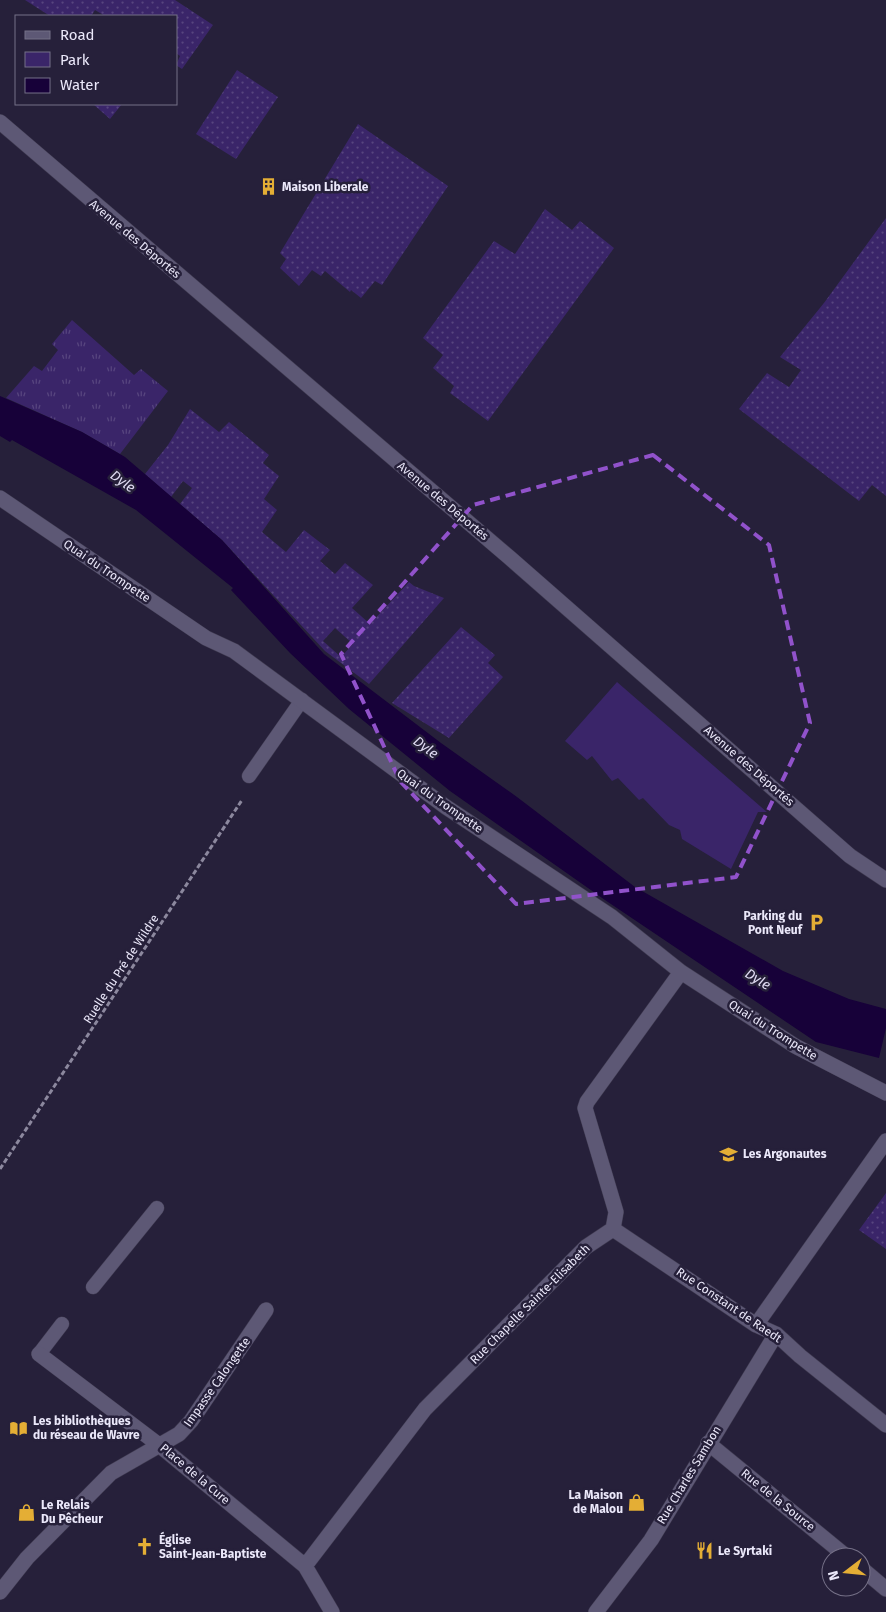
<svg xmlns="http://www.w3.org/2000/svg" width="886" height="1612" viewBox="0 0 886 1612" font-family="'Fira Sans',sans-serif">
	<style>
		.grass { fill: url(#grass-tufts) }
		.park { fill: #3a2569 }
		.garden { fill: url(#garden-dots); fill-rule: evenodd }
		.water { fill: #170139 }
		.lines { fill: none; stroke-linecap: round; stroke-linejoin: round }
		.lane-casing { stroke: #3f3a50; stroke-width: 15 }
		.street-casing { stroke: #3f3a50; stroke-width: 16 }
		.path { stroke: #8c889e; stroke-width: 3; stroke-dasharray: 5 2.5; stroke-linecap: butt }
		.lane { stroke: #5d5875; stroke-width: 14 }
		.street { stroke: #5d5875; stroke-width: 15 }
		.marked { fill: none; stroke: #9152cb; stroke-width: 4; stroke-dasharray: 10 6; stroke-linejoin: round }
		.labels { text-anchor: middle; stroke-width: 5; stroke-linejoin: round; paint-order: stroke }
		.poi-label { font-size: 12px; font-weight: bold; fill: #ebe8fa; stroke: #26203a; text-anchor: start }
		.street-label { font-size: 12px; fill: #ebe8fa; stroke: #26203a }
		.water-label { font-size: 14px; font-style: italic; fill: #e0dcf3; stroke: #26203a }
	</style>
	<defs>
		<pattern id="grass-tufts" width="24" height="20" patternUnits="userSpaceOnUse" patternTransform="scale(1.25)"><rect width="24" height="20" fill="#3a2569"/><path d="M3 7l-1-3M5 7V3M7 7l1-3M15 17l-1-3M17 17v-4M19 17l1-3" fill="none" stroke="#57457f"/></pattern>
		<pattern id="garden-dots" width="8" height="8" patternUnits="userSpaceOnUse" patternTransform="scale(1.25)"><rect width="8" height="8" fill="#3a2569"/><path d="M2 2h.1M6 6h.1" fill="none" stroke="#57457f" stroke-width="1.8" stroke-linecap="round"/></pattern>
	</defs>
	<rect width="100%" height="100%" fill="#26203a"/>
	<path class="grass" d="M72,320L134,375L141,369L168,391L120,454L82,432L6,398L34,366L42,371L58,350L52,344Z"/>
	<path class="park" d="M617,682L767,812H758L731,869L682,839L680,830L669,825L643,798L639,800L618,778L612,781L592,756L587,760L565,741Z"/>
	<path class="garden" d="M25,0H175L213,25L182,69L176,65L180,56L176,53V16H105L95,10L91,16H50Z
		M237,70L278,97L236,159L196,134Z
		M93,104H122L110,119Z
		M358,124L448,186L382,285L375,281L361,298L351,290L350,292L325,271L321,276L312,270L299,286L280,268L286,259L280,253Z
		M545,209L572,230L580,221L614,248L488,421L450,393L454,386L433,368L443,355L423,338L494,241L515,254Z
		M886,218V496L872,485L859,501L739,409L767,373L789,387L801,370L780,357L824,303Z
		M190,409L219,432L229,422L269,455L263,463L279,476L264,499L277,510L262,532L286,552L304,530L330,550L320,561L335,574L345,563L373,585L352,608L370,624L409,582L414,586L444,598L369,684L325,651L222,540L180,504L192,488L183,481L171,497L145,474L168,445ZM335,628L353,644L341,657L323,641Z
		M461,627L495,655L488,663L503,677L449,738L392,703Z
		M886,1193V1249L859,1230Z"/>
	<path class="water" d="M0,396L82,432L125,457L222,540L324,654L441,743L517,797L635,887L783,971L849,999L886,1009V1028L879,1058L816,1042L605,900L450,791L349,709L290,653L231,590L233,588L136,510L12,440L10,442L0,436Z"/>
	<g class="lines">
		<defs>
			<path id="lane" d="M249,776L302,700
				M93,1287L157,1208
				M39,1354L62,1324"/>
			<path id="street" d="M0,122L510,558L850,856L886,880
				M0,498L206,638L234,651L446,807L612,917L681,972L795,1046L886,1093
				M613,1229L756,1325L776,1334L800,1356L886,1425
				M756,1325L886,1141
				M39,1354L159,1445L305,1566L332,1612
				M708,1443L847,1557
				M305,1566L425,1409L586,1247L613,1229L616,1212L585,1108L587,1102L681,972
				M861,1568L886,1589
				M0,1592L27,1558L111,1473L179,1434L191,1421L266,1310
				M596,1612L651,1540L776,1334"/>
		</defs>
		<use href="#lane" class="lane-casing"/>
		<use href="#street" class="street-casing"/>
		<path class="path" d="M0,1169L242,800"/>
		<use href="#lane" class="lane"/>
		<use href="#street" class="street"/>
	</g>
	<path class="marked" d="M653,455L769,545L810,723L736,877L516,904L400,781L341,654L473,505Z"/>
	<defs>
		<symbol id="building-bare" viewBox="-9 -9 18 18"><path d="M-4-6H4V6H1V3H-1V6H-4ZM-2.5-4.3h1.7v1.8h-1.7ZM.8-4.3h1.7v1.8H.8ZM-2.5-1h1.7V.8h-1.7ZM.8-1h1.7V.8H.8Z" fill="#e4ae35" stroke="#26203a" stroke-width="2.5" paint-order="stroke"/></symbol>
		<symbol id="parking-bare" viewBox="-9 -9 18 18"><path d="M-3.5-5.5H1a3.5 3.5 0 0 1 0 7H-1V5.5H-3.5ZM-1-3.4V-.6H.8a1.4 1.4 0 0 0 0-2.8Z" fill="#e4ae35" stroke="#26203a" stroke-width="2.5" paint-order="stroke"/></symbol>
		<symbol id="school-bare" viewBox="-9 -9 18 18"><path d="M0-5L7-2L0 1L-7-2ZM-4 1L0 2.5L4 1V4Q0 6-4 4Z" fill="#e4ae35" stroke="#26203a" stroke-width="2.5" paint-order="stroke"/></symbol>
		<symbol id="library-bare" viewBox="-9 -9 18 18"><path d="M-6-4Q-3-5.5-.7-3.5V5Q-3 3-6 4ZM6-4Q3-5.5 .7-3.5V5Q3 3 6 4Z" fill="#e4ae35" stroke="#26203a" stroke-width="2.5" paint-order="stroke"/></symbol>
		<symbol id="shop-bare" viewBox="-9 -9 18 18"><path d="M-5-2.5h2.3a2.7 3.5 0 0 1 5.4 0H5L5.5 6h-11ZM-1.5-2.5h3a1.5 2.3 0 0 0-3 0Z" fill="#e4ae35" stroke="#26203a" stroke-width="2.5" paint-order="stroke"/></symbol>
		<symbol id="church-bare" viewBox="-9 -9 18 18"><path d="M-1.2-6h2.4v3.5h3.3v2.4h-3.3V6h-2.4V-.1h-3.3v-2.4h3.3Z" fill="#e4ae35" stroke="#26203a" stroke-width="2.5" paint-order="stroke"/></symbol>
		<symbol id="restaurant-bare" viewBox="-9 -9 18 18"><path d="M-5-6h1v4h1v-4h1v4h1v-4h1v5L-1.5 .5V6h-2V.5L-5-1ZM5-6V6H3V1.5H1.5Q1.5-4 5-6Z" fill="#e4ae35" stroke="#26203a" stroke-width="2.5" paint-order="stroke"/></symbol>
	</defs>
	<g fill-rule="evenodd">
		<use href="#building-bare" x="256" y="174" width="25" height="25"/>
		<use href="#parking-bare" x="804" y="910" width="25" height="25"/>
		<use href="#school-bare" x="716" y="1142" width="25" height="25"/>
		<use href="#library-bare" x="6" y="1416" width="25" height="25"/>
		<use href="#shop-bare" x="624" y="1490" width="25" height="25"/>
		<use href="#shop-bare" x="14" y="1500" width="25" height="25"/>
		<use href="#church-bare" x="132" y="1534" width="25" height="25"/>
		<use href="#restaurant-bare" x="692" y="1538" width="25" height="25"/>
	</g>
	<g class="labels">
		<g class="poi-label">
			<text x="282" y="191">Maison Liberale</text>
			<text x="802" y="920" text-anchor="end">Parking du<tspan x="802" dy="14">Pont Neuf</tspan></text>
			<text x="743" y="1158">Les Argonautes</text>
			<text x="33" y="1425">Les bibliothèques<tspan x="33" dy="14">du réseau de Wavre</tspan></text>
			<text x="623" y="1499" text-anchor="end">La Maison<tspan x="623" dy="14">de Malou</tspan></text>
			<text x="41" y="1509">Le Relais<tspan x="41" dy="14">Du Pêcheur</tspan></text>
			<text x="159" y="1544">Église<tspan x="159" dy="14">Saint-Jean-Baptiste</tspan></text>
			<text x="718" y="1555">Le Syrtaki</text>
		</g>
		<g class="street-label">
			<text transform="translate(135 239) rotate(40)" y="4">Avenue des Déportés</text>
			<text transform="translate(443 501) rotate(40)" y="4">Avenue des Déportés</text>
			<text transform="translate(107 571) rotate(34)" y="4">Quai du Trompette</text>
			<text transform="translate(749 766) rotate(41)" y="4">Avenue des Déportés</text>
			<text transform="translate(440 801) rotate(35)" y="4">Quai du Trompette</text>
			<text transform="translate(121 969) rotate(-57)" y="4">Ruelle du Pré de Wildre</text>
			<text transform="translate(773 1030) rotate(32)" y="4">Quai du Trompette</text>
			<text transform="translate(530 1304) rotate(-45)" y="4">Rue Chapelle Sainte-Elisabeth</text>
			<text transform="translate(729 1305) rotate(34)" y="4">Rue Constant de Raedt</text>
			<text transform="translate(217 1382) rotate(-55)" y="4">Impasse Calongette</text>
			<text transform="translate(195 1474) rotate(40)" y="4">Place de la Cure</text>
			<text transform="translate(689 1475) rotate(-59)" y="4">Rue Charles Sambon</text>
			<text transform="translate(778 1500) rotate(39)" y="4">Rue de la Source</text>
		</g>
		<g class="water-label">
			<text transform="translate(123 481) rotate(36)" y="5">Dyle</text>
			<text transform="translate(426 747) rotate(37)" y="5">Dyle</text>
			<text transform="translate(758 979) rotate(32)" y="5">Dyle</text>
		</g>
	</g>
	<rect x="15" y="15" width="162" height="90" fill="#26203a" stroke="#757087"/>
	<rect x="25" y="31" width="25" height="8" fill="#5d5875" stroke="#757087"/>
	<text x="60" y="40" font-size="15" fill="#ebe8fa">Road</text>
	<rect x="25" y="52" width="25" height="15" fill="#3a2569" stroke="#757087"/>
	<text x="60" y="65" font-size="15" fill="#ebe8fa">Park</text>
	<rect x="25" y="78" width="25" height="15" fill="#170139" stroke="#757087"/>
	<text x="60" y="90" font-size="15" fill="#ebe8fa">Water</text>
	<g transform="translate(846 1572) rotate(254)"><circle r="24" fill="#26203a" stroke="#757087"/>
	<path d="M0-4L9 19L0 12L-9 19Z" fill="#e4ae35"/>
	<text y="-8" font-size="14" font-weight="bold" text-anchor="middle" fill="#ebe8fa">N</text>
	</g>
</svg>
